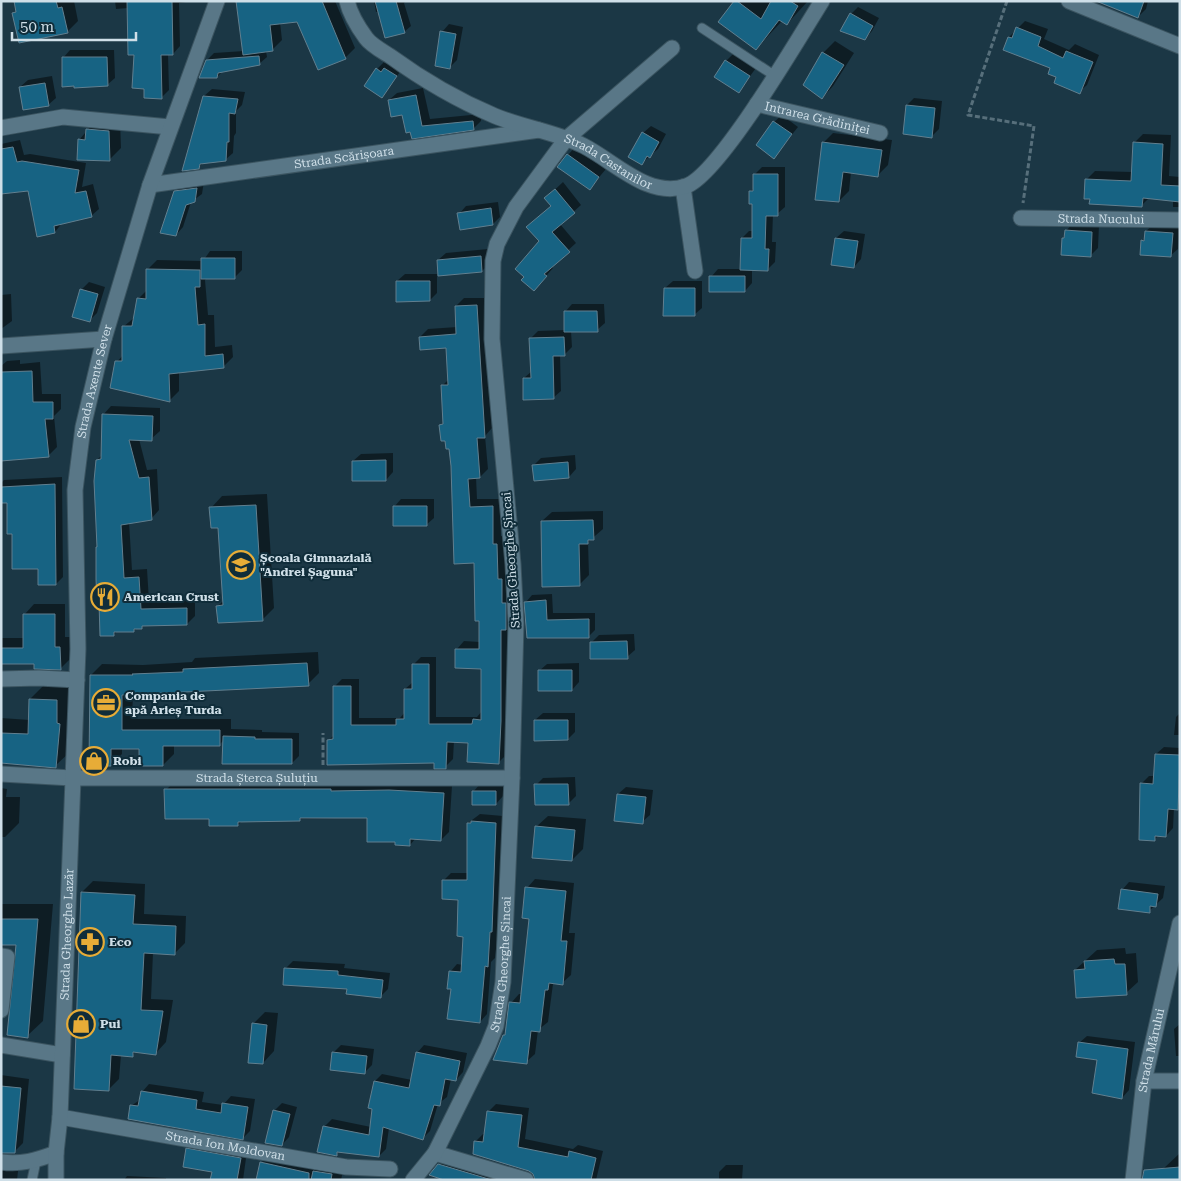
<svg xmlns="http://www.w3.org/2000/svg" width="1181" height="1181" viewBox="0 0 1181 1181" font-family="'Roboto Serif',serif">
	<style>
		.shadow { fill: #0007 }
		.building { fill: #176383; stroke: #617f8f }
		.lines { fill: none; stroke-linecap: round; stroke-linejoin: round }
		.lane-casing { stroke: #3b5460; stroke-width: 11 }
		.street-casing { stroke: #3b5460; stroke-width: 17 }
		.secondary-casing { stroke: #3b5460; stroke-width: 17 }
		.path { stroke: #576f7b; stroke-width: 3; stroke-dasharray: 5 2.5; stroke-linecap: butt }
		.lane { stroke: #597787; stroke-width: 9 }
		.street { stroke: #597787; stroke-width: 15 }
		.secondary { stroke: #597787; stroke-width: 15 }
		.labels { text-anchor: middle; stroke-width: 4; stroke-linejoin: round; paint-order: stroke }
		.street-label { font-size: 12px; fill: #cfdfe8; stroke: #102d3a }
		.poi-label { font-size: 12px; font-weight: bold; fill: #cfdfe8; stroke: #102d3a; text-anchor: start }
	</style>
	<rect width="100%" height="100%" fill="#1b3745"/>
	<path class="shadow" d="M15,1H74L78,21L67,32L14,14L17,10Z
		M115,1H193L179,3L180,46L173,54H168L169,90L161,98L146,88L135,54L128,8L116,9Z
		M238,1H335L355,48L345,58L298,20L280,22L282,40L272,50L266,51L267,57L259,64L224,70L217,77L207,60L214,53L244,51Z
		M374,1H406L404,3L411,26L404,32L379,12H376Z
		M735,1H808L787,24L782,21L756,49Z
		M1114,1H1148L1146,9L1138,17Z
		M858,7L879,18L872,31L865,39L842,30L851,14Z
		M1025,21L1048,29L1044,39L1069,50L1075,44L1099,55L1087,85L1079,92L1057,77L1052,67L1009,37Z
		M449,24L463,27L457,60L450,67L442,32Z
		M835,41L854,53L833,86L822,98L804,84L823,53Z
		M70,50H114L115,78L107,85L63,58Z
		M733,54L756,68L739,91L726,61Z
		M392,61L403,68L381,97L377,69L384,62L389,65Z
		M52,76L56,98L48,105L20,87L28,80Z
		M423,88L430,119L481,114V121L474,128L413,137L403,114L389,100L397,93Z
		M212,89L245,92L242,105L236,111V133L234,136L233,153L225,160L204,162L199,167L204,96Z
		M914,98L942,101L939,129L932,136L907,105Z
		M782,115L798,127L774,157V122Z
		M98,118L120,120L121,148L109,160L79,140Z
		M651,126L666,134L658,149L642,163L643,133Z
		M833,133L892,140L888,165L878,175L851,172L849,191L839,201L823,143Z
		M1143,134L1171,135L1169,176L1180,177V207H1173V200L1150,197L1142,205L1086,180L1095,171L1133,172L1134,143Z
		M20,140L24,155L30,154L86,163L82,187L93,184L99,209L91,216L62,223L55,232L29,190L1,194V144Z
		M575,147L606,169L590,188L568,155Z
		M762,167H785V207L777,214H773L772,242H776L775,262L767,270L752,269V283L745,291L711,277L718,269H741L742,238L749,231H753L754,203L750,192L755,187V174Z
		M204,181L202,194L191,202L183,227L176,235L175,192L182,184Z
		M563,182L581,205L560,224L576,243L551,266L553,268L541,282L526,277L541,241L528,227L552,205L546,198Z
		M498,202L500,217L493,224L459,214L466,206Z
		M1073,223L1099,225L1098,248L1091,255L1063,238L1066,231Z
		M1154,224L1180,226L1178,249L1170,256L1142,241L1146,237V231Z
		M844,231L865,234L861,259L854,267L836,238Z
		M488,249L489,264L482,271L437,274V293L430,300L397,281L405,274H439L438,260L446,253Z
		M210,251H242V270L235,277L207,278L205,280L208,315H214L215,347L232,345L233,357L223,367L179,372V391L169,401L117,362L123,355V327L135,317L138,299L147,290V270L157,260L203,261Z
		M673,281H702V308L694,315L665,288Z
		M89,282L105,287L97,313L89,321L82,289Z
		M11,294L12,321L1,329V295Z
		M464,298H484L492,428L485,436L488,469L480,477H476L477,499H500L501,536H505L506,572H509L514,621L508,627L509,712L506,755L498,763L469,741H454L453,759L445,767L435,761L329,740L334,735V687L342,679H359V718H400L405,712V689L413,682V665L421,657H436V717H477L482,711L483,668L457,649L464,641L480,642V619L475,562L450,447L441,425L444,422L442,386L449,379L447,346L420,337L428,329L457,327L456,306Z
		M572,304H604L605,323L597,330L571,331L572,347L565,354H560L561,391L553,398L524,378L532,371L530,339L538,331L565,330V312Z
		M20,360V364L40,362L42,394H61V409L54,416L57,447L48,456L1,460V366L7,361Z
		M111,406L160,408V431L151,439H139L147,470L157,469L159,510L151,519L129,522L132,570L147,569L149,601L195,600V616L187,624H144L133,631H117L114,635L97,460L102,455L103,415Z
		M393,453V472L386,480L353,461L361,454Z
		M575,455L576,469L569,477L533,466L541,458Z
		M62,477L63,577L56,584L40,567L14,532L8,502H1V483L4,480Z
		M267,494L274,608L262,620L218,606L224,600L219,526L211,508L222,496Z
		M401,499H434V518L426,525L394,507Z
		M603,511V529L588,542L589,575L579,585L542,521L552,512Z
		M552,594L553,613H595V630L588,637H528L526,602L532,595Z
		M34,604H65V637H71V658L61,668L35,663H1V638H24V615Z
		M634,634L635,650L627,657L591,643L599,635Z
		M318,652L319,673L308,684L133,693L132,719H231V729L262,730V732L299,733V756L292,763L224,740L220,744L174,745V754L163,765L140,748H122V754L111,765L91,675L102,664L143,665L192,662L195,658Z
		M579,663V682L572,690L539,671L547,664Z
		M44,685L71,686L70,752L55,766L1,763V718L30,720V699Z
		M543,713H575V732L568,739L535,720Z
		M1180,713V735H1174L1176,717Z
		M1164,747L1180,748V806L1174,808L1173,828L1166,836L1159,835L1154,840L1142,783L1149,776H1154L1156,754Z
		M575,777L576,796L568,804L536,785L543,778Z
		M174,782H398L452,786L449,832L441,840L416,838L410,845L397,841L368,817L242,821L238,825L210,817L166,790Z
		M480,784H503V796L496,804L473,792Z
		M626,787L653,790L650,815L642,822L618,794Z
		M1,788L7,789L6,797H20L19,823L5,837H1Z
		M480,814L503,816L499,923L495,958L491,962L487,1014L480,1022L452,988L450,972L457,964L463,965L465,935L460,898L444,880L451,873H468V823Z
		M548,816L586,819L583,849L572,860L536,827Z
		M535,879L574,883L569,933H575L571,975L562,983L553,984L548,1022L538,1030L535,1054L526,1062L504,1035L507,1032L511,1003L519,994H522L531,918L527,888Z
		M93,881L145,884L144,914L186,916L185,943L174,954L153,953L151,999L173,1000L166,1042L156,1053L136,1051L132,1056L121,1055L119,1079L108,1090L82,892Z
		M1129,882L1165,886L1163,898L1149,911L1122,890Z
		M1,904H53L43,1021L27,1036L18,944H1Z
		M1125,948L1126,954L1136,953L1138,982L1126,993L1075,970L1097,950Z
		M293,961L345,964L344,968L390,973L388,989L381,996L285,969Z
		M265,1012L278,1013L274,1051L263,1063L253,1024Z
		M1180,1024V1056H1176L1174,1029Z
		M1087,1036L1135,1042L1129,1090L1122,1098L1098,1059L1079,1043Z
		M341,1045L374,1049L372,1065L365,1072L333,1053Z
		M424,1045L467,1053L463,1072L456,1080L451,1079L447,1097L438,1104L430,1131L422,1139L389,1128L386,1149L379,1156L340,1151L336,1154L324,1127L332,1119L371,1127L375,1081L382,1074L412,1080L417,1053Z
		M1,1075L29,1079L23,1143L14,1152H1Z
		M149,1084L204,1092L202,1102L223,1105L231,1096L255,1099L250,1131L243,1138L131,1106L141,1099L142,1092Z
		M282,1103L297,1107L289,1137L282,1145L274,1111Z
		M496,1104L529,1108L525,1139L573,1149L578,1145L603,1151L596,1180H551L475,1142L483,1134H486L488,1112Z
		M194,1142L247,1151L243,1180H212L213,1171L187,1149Z
		M1,1153L5,1161L19,1163L17,1180H1Z
		M1180,1153V1180L1163,1169Z
		M269,1155L343,1171L341,1180H257L262,1162Z
		M447,1157L521,1180H448L439,1165Z
		M726,1165H743L742,1180H719V1172Z
		M127,1176L166,1178V1180H124Z"/>
	<path class="building" d="M14,1H56L58,8L62,7L68,33L19,43L12,13L16,12Z
		M127,1H172L173,55H161L162,99L144,98V89L132,88L134,55H128Z
		M236,1H322L346,59L318,70L297,22L270,25L273,51L243,55Z
		M375,1H396L405,33L385,38Z
		M734,1H737L761,19L771,1H790L798,6L787,25L779,20L756,50L718,22Z
		M1096,1H1144L1138,18Z
		M850,13L873,26L865,40L840,31Z
		M1016,27L1041,37L1038,46L1063,58L1066,51L1093,62L1080,94L1054,83L1056,77L1048,74L1050,68L1003,50L1008,37L1012,38Z
		M440,31L456,34L450,69L435,66Z
		M822,52L844,65L822,99L803,85Z
		M259,56L260,65L218,73L217,78H199L206,60Z
		M62,57H107L108,86L74,88V86L62,87Z
		M725,60L750,76L739,93L714,77Z
		M376,68L381,72L384,68L397,76L382,98L364,86Z
		M45,83L49,106L23,110L19,87Z
		M416,95L422,126L473,121L474,130L412,139L410,132L406,133L402,115L391,117L388,100Z
		M203,96L238,99L235,114L229,113V142H227L226,161L200,164L199,169L182,171Z
		M906,105L935,108L932,138L903,134Z
		M773,121L792,134L774,159L756,145Z
		M86,129L109,131L110,161L77,160L78,139L85,140Z
		M642,132L659,142L650,158L647,156L642,165L628,157Z
		M822,142L882,150L878,177L843,172L839,202L815,200Z
		M1133,142L1163,144L1161,185L1180,186V202L1143,198L1142,207L1089,204L1090,199H1084L1085,179L1131,181Z
		M13,147L17,162L22,161L79,170L75,193L86,191L92,217L54,226L55,233L37,237L28,191L1,194V149Z
		M567,154L599,177L590,190L557,167Z
		M753,174H778V216H766L765,249H769L768,271L740,270L741,238H752V204H749V191H753Z
		M197,188L195,202L186,205L176,236L160,233L174,191Z
		M555,189L575,213L552,232L570,252L544,274L547,276L534,291L521,280L524,277L515,269L539,241L526,227L551,206L544,198Z
		M491,208L493,225L460,230L457,213Z
		M1065,230L1092,232L1091,257L1061,255L1062,238H1064Z
		M1145,231L1173,233L1171,257L1140,255L1141,240L1144,241Z
		M835,238L858,241L854,268L831,265Z
		M481,256L482,272L438,276L437,260Z
		M201,258H235V279H201Z
		M146,269L200,270V287H195L198,325L205,324V356L223,354L224,368L169,374L170,402L110,388L115,361H122V326H132L137,298L146,299Z
		M709,276H745V292H709Z
		M396,281H430V301L396,302Z
		M664,288H695V316H663Z
		M80,289L98,294L90,322L72,317Z
		M477,305L485,438H477L480,478L468,479L470,507L493,506V544H497L498,579H502V603H506V630H501V721L499,764L467,762L468,743L447,742L446,769H434V763L327,765V740L333,739V686H351V725H396V719H404V689H412V664H429V724H472L473,719L481,720V669L455,668V649H479V621H475L474,563L454,564L451,466L449,449H446L445,441H441L439,425L443,424L441,385H448L446,348L420,350L419,337L456,334L455,306Z
		M564,311H597L598,332H564Z
		M564,337L565,356H553L554,399L523,400V378H531L529,338Z
		M32,371L33,402H53V419H45L49,457L1,461V372Z
		M102,414L153,416L152,441L129,440L139,478L149,477L152,520L121,525L124,578L139,577L141,609L187,608V625L142,626V629H134V632H114V636H100L99,602H97L96,579V547H97L94,481L96,460L101,459Z
		M386,460V481H352V461Z
		M568,462L569,478L534,481L532,465Z
		M55,484L56,585H38V569H12V534H7V503H1V487Z
		M256,505L263,621L218,623L216,606L223,605L218,528H211L209,507Z
		M393,506H427V526H393Z
		M593,520L594,540H588V544H579L580,586L542,587L541,521Z
		M546,600L547,620L589,619V638H527L524,602Z
		M23,614H55V647H60L61,670L34,669V664H1V648H23Z
		M627,641L628,659H590V642Z
		M307,663L309,686L122,695V730H220V746H163V766H139V749H111V766H89L90,675H133L132,674L183,672V669Z
		M538,670H572V691H538Z
		M29,699L57,700V723L60,724L56,768L1,763V733L28,734Z
		M534,720H568V740L534,741Z
		M223,736L255,737V739H292V764H222Z
		M1155,754L1180,755L1178,810L1168,809L1166,837L1155,836V841L1139,840L1140,783L1153,784Z
		M534,784H568L569,805H535Z
		M164,789H331V791L389,790L444,793L441,841L410,839V846L395,845V842H367V818H300V821L238,822V826H209V819H165Z
		M472,791H496V805H472Z
		M617,794L646,797L643,824L614,821Z
		M471,821L496,823L492,932H490L488,967L485,966L480,1023L447,1019L451,989H447L449,971L461,972L463,937L457,936L458,900L442,899V880H467V823H471Z
		M535,826L575,830L572,861L532,858Z
		M525,887L566,891L561,941H567L563,985L549,983L548,990H545L540,1032L531,1031L527,1064L493,1060L503,1035H505L509,1002L520,1003L529,919L522,918Z
		M1121,889L1158,894L1156,907L1150,906V913L1118,909Z
		M81,892L135,895L133,924L176,926L175,955L144,953L141,1010L163,1011L156,1055L133,1052V1057L111,1055L109,1091L74,1089Z
		M1,919H38L28,1038L7,1035L16,945H1Z
		M1114,959L1115,964H1125L1127,995L1076,998L1074,970L1085,969L1084,961Z
		M284,968L338,971V975L383,980L381,998L346,994L347,989L283,985Z
		M252,1023L267,1025L263,1064L248,1063Z
		M1078,1042L1128,1049L1122,1099L1092,1093L1097,1060L1076,1057Z
		M332,1052L367,1056L365,1074L330,1070Z
		M416,1052L460,1061L456,1081L445,1079L440,1106L434,1105L423,1140L383,1127L379,1157L337,1152V1156L317,1152L323,1126L369,1135L372,1109L368,1108L374,1081L409,1088Z
		M1,1086L21,1088L15,1153H1Z
		M141,1091L197,1100L196,1109L221,1113L222,1103L248,1107L243,1140L128,1119L130,1105L138,1106Z
		M273,1110L290,1114L282,1146L265,1143Z
		M487,1111L522,1115L518,1147L568,1157L569,1151L596,1158L591,1180H535L533,1174L529,1171L473,1154L474,1141L483,1142Z
		M186,1148L241,1158L237,1180H210L212,1172L183,1167Z
		M260,1162L309,1173V1180H256Z
		M438,1164L492,1180H444L429,1175Z
		M1180,1167V1180H1142L1144,1170Z
		M313,1171L332,1174L331,1180H311Z"/>
	<g class="lines">
		<defs>
			<path id="lane" d="M702,28L775,76
				M32,1180L36,1161"/>
			<g id="street">
				<path d="M1069,1L1180,46"/>
				<path id="s1" d="M757,104L880,133"/>
				<path d="M1,128L63,117L170,127"/>
				<path id="s2" d="M150,185L539,130"/>
				<path d="M683,187L695,271"/>
				<path id="s3" d="M1021,218L1180,220"/>
				<path d="M1,346L104,339"/>
				<path d="M1,679L39,678L77,680"/>
				<path id="s4" d="M1,774L72,778H512"/>
				<path d="M1,956L7,957L1,1010"/>
				<path d="M1,1045L62,1055"/>
				<path d="M1144,1081H1180"/>
				<path id="s5" d="M60,1117L346,1167L390,1169"/>
				<path d="M435,1153L526,1180"/>
				<path d="M1,1162C21,1165 37,1160 56,1153"/>
				<path id="s6" d="M413,1180L435,1153L488,1046L496,1026L503,982L512,778L516,623L513,564L492,339L493,261L497,244L516,207L566,139L672,48"/>
				<path id="s7" d="M1133,1180L1144,1081L1180,923"/>
			</g>
			<g id="secondary">
				<path id="s8" d="M347,1C350,14 358,27 366,38C371,45 382,51 390,56C423,80 457,100 495,116C524,128 556,132 584,146C615,162 649,199 686,186C719,175 800,36 822,1"/>
				<path id="s9" d="M56,1180V1153L60,1117L78,649L75,490L83,427L104,339L150,185L217,1"/>
			</g>
		</defs>
		<use href="#lane" class="lane-casing"/>
		<use href="#street" class="street-casing"/>
		<use href="#secondary" class="secondary-casing"/>
		<path class="path" d="M1007,1L968,115L1034,126L1023,203
			M323,765V733"/>
		<use href="#lane" class="lane"/>
		<use href="#street" class="street"/>
		<use href="#secondary" class="secondary"/>
	</g>
	<defs>
		<symbol id="school-ring" viewBox="-11 -11 22 22"><circle r="9.5" fill="#102d3a" stroke="#e7ac37" stroke-width="1.5"/><path d="M0-5L7-2L0 1L-7-2ZM-4 1L0 2.5L4 1V4Q0 6-4 4Z" fill="#e7ac37"/></symbol>
		<symbol id="restaurant-ring" viewBox="-11 -11 22 22"><circle r="9.5" fill="#102d3a" stroke="#e7ac37" stroke-width="1.5"/><path d="M-5-6h1v4h1v-4h1v4h1v-4h1v5L-1.5 .5V6h-2V.5L-5-1ZM5-6V6H3V1.5H1.5Q1.5-4 5-6Z" fill="#e7ac37"/></symbol>
		<symbol id="office-ring" viewBox="-11 -11 22 22"><circle r="9.5" fill="#102d3a" stroke="#e7ac37" stroke-width="1.5"/><path d="M-6-3h4V-5.5h4V-3h4V5H-6ZM-1-4.5V-3h2v-1.5ZM-6 0V1H6V0Z" fill="#e7ac37"/></symbol>
		<symbol id="shop-ring" viewBox="-11 -11 22 22"><circle r="9.5" fill="#102d3a" stroke="#e7ac37" stroke-width="1.5"/><path d="M-5-2.5h2.3a2.7 3.5 0 0 1 5.4 0H5L5.5 6h-11ZM-1.5-2.5h3a1.5 2.3 0 0 0-3 0Z" fill="#e7ac37"/></symbol>
		<symbol id="pharmacy-ring" viewBox="-11 -11 22 22"><circle r="9.5" fill="#102d3a" stroke="#e7ac37" stroke-width="1.5"/><path d="M-2-6h4v4h4v4h-4v4h-4v-4h-4v-4h4Z" fill="#e7ac37"/></symbol>
	</defs>
	<g fill-rule="evenodd">
		<use href="#school-ring" x="225" y="549" width="32" height="32"/>
		<use href="#restaurant-ring" x="89" y="581" width="32" height="32"/>
		<use href="#office-ring" x="90" y="687" width="32" height="32"/>
		<use href="#shop-ring" x="78" y="745" width="32" height="32"/>
		<use href="#pharmacy-ring" x="74" y="926" width="32" height="32"/>
		<use href="#shop-ring" x="65" y="1008" width="32" height="32"/>
	</g>
	<g class="labels">
		<g class="street-label">
			<text dy="4" stroke="none"><textPath href="#s1" startOffset="62">Intrarea Grădiniței</textPath></text>
			<text dy="4" stroke="none"><textPath href="#s2" startOffset="196">Strada Scărișoara</textPath></text>
			<text dy="4" stroke="none"><textPath href="#s8" startOffset="316">Strada Castanilor</textPath></text>
			<text dy="4" stroke="none"><textPath href="#s3" startOffset="80">Strada Nucului</textPath></text>
			<text dy="4" stroke="none"><textPath href="#s9" startOffset="801">Strada Axente Sever</textPath></text>
			<text transform="translate(511 560) rotate(-94)" y="4">Strada Gheorghe Șincai</text>
			<text dy="4" stroke="none"><textPath href="#s4" startOffset="256">Strada Șterca Șuluțiu</textPath></text>
			<text dy="4" stroke="none"><textPath href="#s9" startOffset="246">Strada Gheorghe Lazăr</textPath></text>
			<text dy="4" stroke="none"><textPath href="#s6" startOffset="238">Strada Gheorghe Șincai</textPath></text>
			<text dy="4" stroke="none"><textPath href="#s7" startOffset="131">Strada Mărului</textPath></text>
			<text dy="4" stroke="none"><textPath href="#s5" startOffset="168">Strada Ion Moldovan</textPath></text>
		</g>
		<g class="poi-label">
			<text x="260" y="562">Școala Gimnazială<tspan x="260" dy="14">"Andrei Șaguna"</tspan></text>
			<text x="124" y="601">American Crust</text>
			<text x="125" y="700">Compania de<tspan x="125" dy="14">apă Arieș Turda</tspan></text>
			<text x="113" y="765">Robi</text>
			<text x="109" y="946">Eco</text>
			<text x="100" y="1028">Pui</text>
		</g>
	</g>
	<rect width="1181" height="1181" fill="none" stroke="#cfdfe8" stroke-width="5"/>
	<path d="M12 32v8h124v-8" fill="none" stroke="#cfdfe8" stroke-width="2.5"/>
	<text x="20" y="32" font-size="15" fill="#cfdfe8" stroke="#102d3a" stroke-width="4" paint-order="stroke">50 m</text>
</svg>
